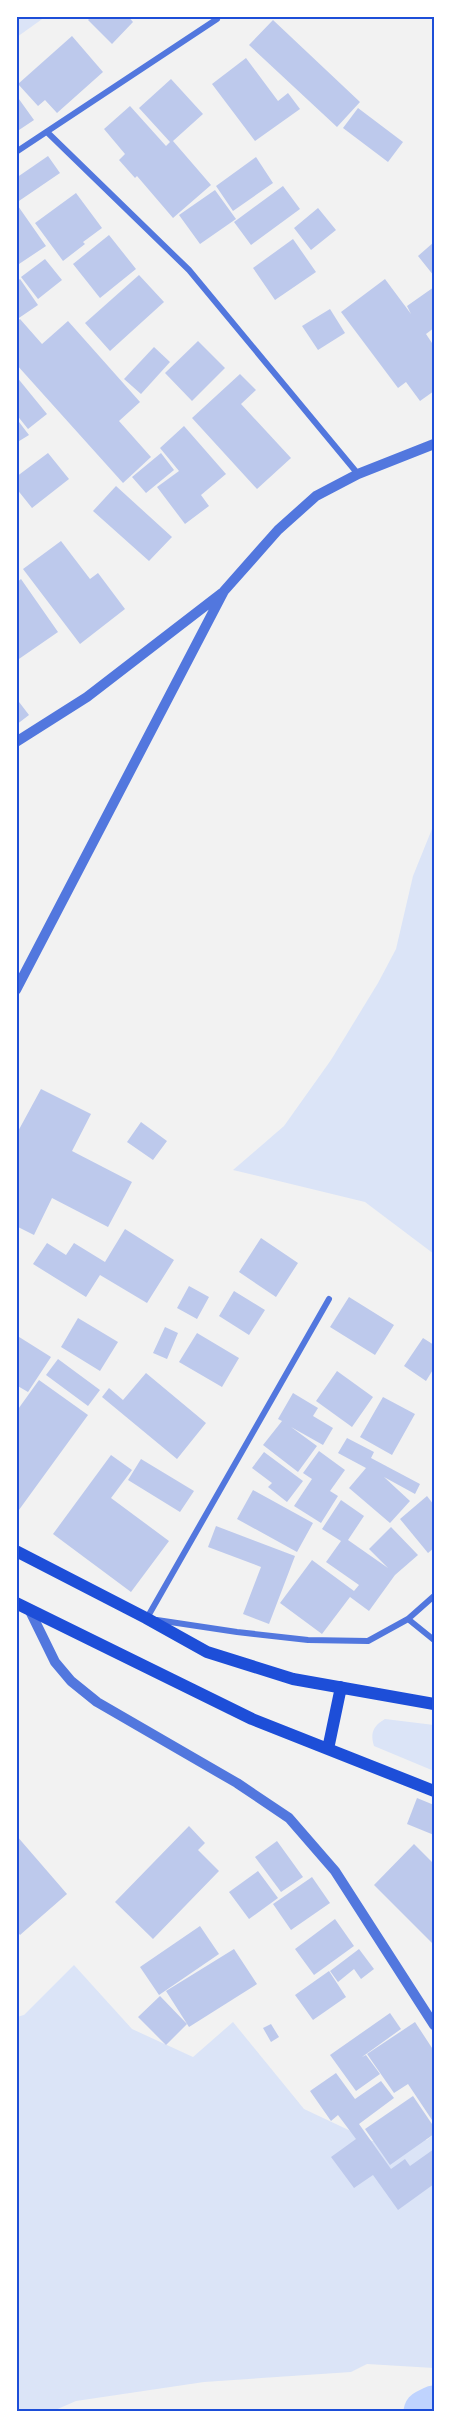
<svg xmlns="http://www.w3.org/2000/svg" width="451" height="2428" viewBox="0 0 451 2428" font-family="'Fira Sans',sans-serif">
	<style>
		.green { fill: #dbe4f7 }
		.lines { fill: none; stroke-linecap: round; stroke-linejoin: round }
		.river { stroke: #bfd3fe; stroke-width: 45 }
		.building { fill: #bdc9ec }
		.minor { stroke: #5277de; stroke-width: 6 }
		.tertiary { stroke: #5277de; stroke-width: 10 }
		.secondary { stroke: #1d4ed8; stroke-width: 12 }
		.neatline { fill: none; stroke: #1d4ed8; stroke-width: 2 }
	</style>
	<rect width="100%" height="100%" fill="#f2f2f2"/>
	<path class="green" d="M17,16H45V17L17,37Z
		M434,824V1254L365,1202L233,1170L284,1126L331,1060L378,983L396,949L413,876Z
		M385,1719L434,1725V1771L374,1746C370,1733 373,1726 385,1719Z
		M74,1965L132,2029L193,2057L233,2022L304,2109L372,2141L427,2140L434,2134V2368L367,2364L351,2372L204,2382L76,2401L53,2411L17,2412V2017L24,2015Z"/>
	<g class="lines">
		<path class="river" d="M426,2412L434,2408"/>
	</g>
	<path class="building" d="M92,16H128L133,22L112,44L88,20Z
		M273,20L360,102L337,127L249,45Z
		M72,36L103,72L57,113L45,100L38,106L18,84Z
		M246,58L278,101L288,93L300,109L255,141L212,84Z
		M171,79L203,114L173,141L211,185L173,218L137,176L135,178L119,160L125,154L104,129L130,106L166,146L170,142L139,108Z
		M16,95L34,120L16,132Z
		M358,108L403,142L388,162L343,128Z
		M48,156L60,173L16,203V178Z
		M256,157L273,183L233,211L216,186Z
		M283,186L300,209L251,245L234,222Z
		M215,190L236,219L200,244L179,215Z
		M76,193L102,228L83,242L85,244L63,261L35,223Z
		M18,206L46,246L16,266V207Z
		M318,208L336,230L311,250L294,228Z
		M109,235L136,269L100,298L73,264Z
		M293,239L316,272L275,300L253,268Z
		M434,242V276L418,256Z
		M45,259L62,280L38,299L21,277Z
		M139,275L164,302L110,351L85,323Z
		M20,279L38,305L16,320V282Z
		M385,279L411,314L407,306L434,287V328L426,334L434,346V391L420,401L406,382L398,388L341,312Z
		M330,309L345,333L318,350L302,326Z
		M20,319L42,344L68,321L140,402L119,421L151,457L123,483L16,364V322Z
		M198,341L225,368L192,401L165,373Z
		M154,347L170,362L141,394L124,379Z
		M240,374L256,390L241,404L291,458L257,489L192,418Z
		M16,376L47,414L28,429L16,414Z
		M16,418L29,435L16,443Z
		M184,426L226,474L201,495L209,506L185,524L157,487L179,471L160,448Z
		M48,453L69,479L32,508L16,488V477Z
		M161,453L174,470L146,493L132,477Z
		M116,486L172,537L149,561L93,511Z
		M61,541L90,579L98,573L125,609L80,644L23,569Z
		M21,579L58,632L16,661V583Z
		M16,698L29,715L16,725Z
		M41,1089L91,1114L72,1151L132,1182L108,1227L52,1198L34,1235L16,1226V1135Z
		M141,1122L167,1141L153,1160L127,1142Z
		M125,1229L174,1260L147,1303L100,1275L86,1297L33,1264L47,1243L66,1255L74,1243L105,1262Z
		M261,1238L298,1263L276,1297L239,1272Z
		M189,1286L209,1297L197,1319L177,1308Z
		M234,1291L265,1310L249,1335L219,1316Z
		M349,1297L394,1325L375,1355L330,1327Z
		M78,1318L118,1342L100,1371L61,1347Z
		M165,1327L178,1333L167,1359L153,1353Z
		M197,1333L239,1358L222,1387L179,1362Z
		M16,1335L51,1357L28,1392L16,1385Z
		M423,1338L434,1345V1368L426,1381L404,1366Z
		M58,1359L100,1390L88,1406L46,1375Z
		M337,1371L373,1397L352,1427L316,1401Z
		M146,1373L206,1423L177,1459L102,1397L109,1388L123,1400Z
		M39,1380L88,1415L16,1514V1412Z
		M293,1393L318,1408L313,1416L333,1428L323,1445L291,1427L317,1446L298,1472L263,1445L282,1421L278,1419Z
		M383,1397L415,1414L392,1455L360,1437Z
		M347,1438L374,1452L371,1458L420,1484L415,1494L384,1477L410,1501L390,1523L349,1488L366,1468L338,1453Z
		M319,1451L345,1470L330,1491L338,1496L321,1523L294,1506L312,1479L303,1473Z
		M264,1452L303,1481L287,1502L268,1487L272,1483L252,1468Z
		M111,1455L132,1470L111,1498L169,1541L131,1592L53,1534Z
		M141,1459L194,1491L180,1512L128,1480Z
		M253,1490L313,1523L297,1552L237,1519Z
		M427,1496L434,1505V1548L428,1553L400,1519Z
		M341,1500L364,1516L348,1540L388,1568L369,1549L391,1527L418,1555L395,1575L369,1611L350,1597L322,1634L280,1603L312,1560L354,1591L359,1585L326,1562L341,1541L322,1529Z
		M216,1526L295,1556L269,1624L243,1614L261,1567L208,1547Z
		M417,1798L434,1805V1835L407,1824Z
		M189,1826L205,1843L198,1850L219,1871L153,1939L115,1902Z
		M16,1835L67,1894L20,1935L16,1930Z
		M277,1841L303,1877L281,1892L255,1857Z
		M414,1844L434,1864V1945L374,1885Z
		M258,1871L278,1898L249,1919L229,1892Z
		M312,1877L330,1903L291,1930L273,1904Z
		M335,1919L354,1946L314,1975L295,1949Z
		M200,1926L219,1954L159,1995L140,1967Z
		M234,1949L257,1984L189,2027L166,1991Z
		M359,1949L374,1969L361,1979L354,1969L338,1982L330,1971Z
		M329,1971L346,1997L313,2020L295,1995Z
		M160,1996L187,2024L166,2045L138,2017Z
		M390,2013L401,2029L362,2057L366,2055L380,2074L356,2091L330,2055Z
		M415,2022L434,2051V2123L408,2084L394,2093L367,2054Z
		M271,2024L279,2037L271,2042L263,2028Z
		M336,2073L355,2099L381,2081L394,2098L359,2124L391,2169L405,2159L410,2166L434,2149V2184L398,2210L373,2175L354,2188L331,2157L356,2139L338,2115L331,2121L310,2091Z
		M413,2096L434,2127V2134L390,2165L365,2129Z"/>
	<g class="lines">
		<path class="minor" d="M47,132L189,270L358,474
			M16,152L217,19
			M147,1618L329,1299
			M408,1619L434,1640
			M157,1620L237,1632L308,1640L368,1641L408,1619L434,1596"/>
		<path class="tertiary" d="M16,742L87,697L222,593
			M16,990L224,591L278,530L316,496L358,474L434,444
			M30,1611L55,1662L71,1681L97,1702L237,1783L289,1818L335,1871L434,2025"/>
		<path class="secondary" d="M16,1551L146,1618L207,1652L293,1679L434,1704
			M16,1603L252,1719L434,1791
			M328,1749L341,1687"/>
	</g>
	<rect width="451" height="2428" fill="none" stroke="#ffffff" stroke-width="36"/>
	<rect x="18" y="18" width="415" height="2392" class="neatline"/>
</svg>
